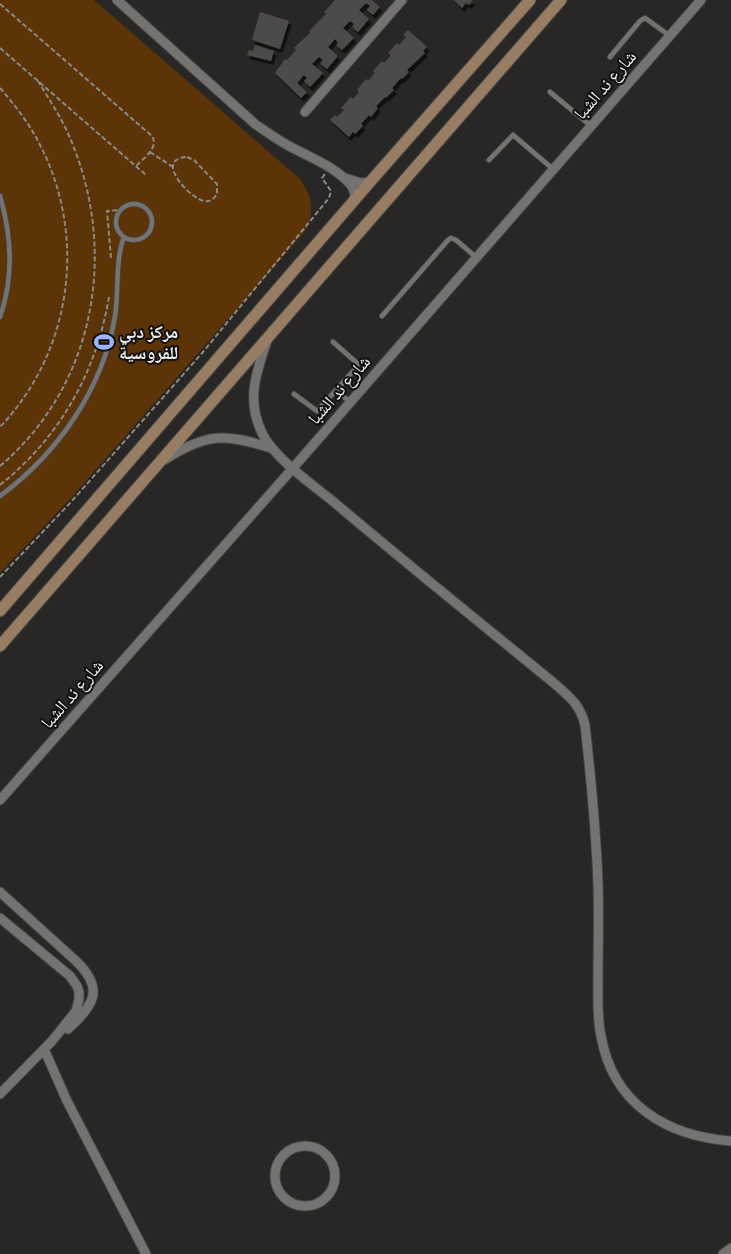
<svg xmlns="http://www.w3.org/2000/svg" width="731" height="1254" viewBox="0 0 731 1254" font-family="'Crimson Pro','Noto Naskh Arabic',serif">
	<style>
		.green { fill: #5c3408 }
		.building { fill: #4e4c4a; filter: url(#shadow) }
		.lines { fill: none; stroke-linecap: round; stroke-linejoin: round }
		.service-casing { stroke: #464543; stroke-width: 6 }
		.minor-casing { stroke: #464543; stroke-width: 11 }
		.secondary-casing { stroke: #464543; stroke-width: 13 }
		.path { stroke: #8c8a88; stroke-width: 2; stroke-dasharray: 5 2.5; stroke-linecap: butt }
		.service { stroke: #757371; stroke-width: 4.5 }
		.minor { stroke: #757371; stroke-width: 9 }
		.secondary { stroke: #967d64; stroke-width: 11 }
		.labels { text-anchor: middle; stroke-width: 4; stroke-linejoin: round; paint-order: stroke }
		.street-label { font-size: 18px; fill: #ecebe9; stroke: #11100f }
		.poi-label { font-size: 18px; font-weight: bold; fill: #ecebe9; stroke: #11100f; text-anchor: start }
	</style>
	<defs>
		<filter id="shadow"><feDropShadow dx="2.5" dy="4" stdDeviation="0" flood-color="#0009"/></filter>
	</defs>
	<rect width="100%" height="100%" fill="#292725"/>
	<path class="green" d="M0,0H94L299,178C313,195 316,217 302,235L71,498L0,573Z"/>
	<path class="building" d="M335,0H372L380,7L373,15L367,10L370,6L366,3L359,10L369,19L358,32L352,27L354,24L350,21L343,28L354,38L342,50L336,45L338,43L335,39L328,47L338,56L327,69L320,63L323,60L319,57L312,64L323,73L310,87L304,81L307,78L304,75L297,83L307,92L301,98L275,73L285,59L287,60L296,50L294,48L311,32L309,31L326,14L324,12Z
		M454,0H473L469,5L466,3L462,8Z
		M260,12L289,21L280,49L252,40Z
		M408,30L427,47L423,51L425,53L407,70L409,72L402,79L401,78L392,88L394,90L386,98L385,97L376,106L378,108L371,117L369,115L361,124L363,126L355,134L353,132L349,137L330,120L335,115L337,117L344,110L341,108L351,97L353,99L359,92L357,90L366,79L368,81L375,73L373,71L382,61L384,63L391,55L388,53L397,43L399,45L406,37L403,35Z
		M255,45L274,51L271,61L247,55L249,50L253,51Z"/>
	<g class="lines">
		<defs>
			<path id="service" d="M610,57L640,21L645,18L670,36
				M550,92L591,126
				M489,160L513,135L553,169
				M0,196C12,237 14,277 0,317
				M116 222a18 18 0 1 1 36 0a18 18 0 1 1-36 0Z
				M382,316L448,240L451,238L456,240L477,258
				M337,391L350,402
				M294,394L317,411L357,367V363L333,342
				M0,496C58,453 103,389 115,316C119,291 115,260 124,237"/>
			<path id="minor" d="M117,0L255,124C267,132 279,141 291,147C311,158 336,167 351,185C354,189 355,194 355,199
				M305,112L402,0
				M345,178L361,183L370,182
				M267,341C256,373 246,400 262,433C274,458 313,485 335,503C408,565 482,624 555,684C571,698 580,705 585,725C591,778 596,831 598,884C599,917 598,950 598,983C598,1000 597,1018 601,1036C613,1104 666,1136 731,1141
				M164,460C206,433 225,433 271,448
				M0,800L293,468L701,0
				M0,892L76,961C105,989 94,1005 68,1029
				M0,918L70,976L77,986L79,992V999L76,1011L52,1041L0,1094
				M44,1049L67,1101L146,1254
				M275 1176a30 30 0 1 1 60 0a30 30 0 1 1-60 0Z
				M723,1254L731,1248"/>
			<path id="secondary" d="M0,611L370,182L530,0
				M0,646L561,0"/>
		</defs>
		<use href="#service" class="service-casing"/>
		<use href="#minor" class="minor-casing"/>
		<use href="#secondary" class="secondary-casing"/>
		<path class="path" d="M0,4L152,136C159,148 144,158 136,166
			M0,48L146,175
			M0,88C14,104 28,122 38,141C88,234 73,350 0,427
			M150,152L173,167
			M187,157L194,160L217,184V194C214,199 210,202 204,201C192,200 152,159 187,157Z
			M111,258L107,211L120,210
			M0,466C99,382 120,242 65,127C57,111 47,96 38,81
			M0,485C60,437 96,373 109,297
			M0,577L71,502L203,352L329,198L331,191L322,178L325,174"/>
		<use href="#service" class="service"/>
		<use href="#minor" class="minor"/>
		<use href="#secondary" class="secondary"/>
	</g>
	<defs>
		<symbol id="stadium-bare" viewBox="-9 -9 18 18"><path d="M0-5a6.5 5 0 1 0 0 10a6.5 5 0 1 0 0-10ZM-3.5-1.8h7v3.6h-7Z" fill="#a0b3fd" stroke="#11100f" stroke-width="2.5" paint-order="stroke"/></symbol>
	</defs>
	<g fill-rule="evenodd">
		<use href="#stadium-bare" x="90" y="328" width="28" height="28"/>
	</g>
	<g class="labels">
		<g class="street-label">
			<text transform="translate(605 85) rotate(-49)" y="6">شارع ند الشبا</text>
			<text transform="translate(339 390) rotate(-49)" y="6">شارع ند الشبا</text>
			<text transform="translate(72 694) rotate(-49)" y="6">شارع ند الشبا</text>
		</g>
		<g class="poi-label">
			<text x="119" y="338">مركز دبي<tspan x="119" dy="21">للفروسية</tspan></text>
		</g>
	</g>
</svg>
